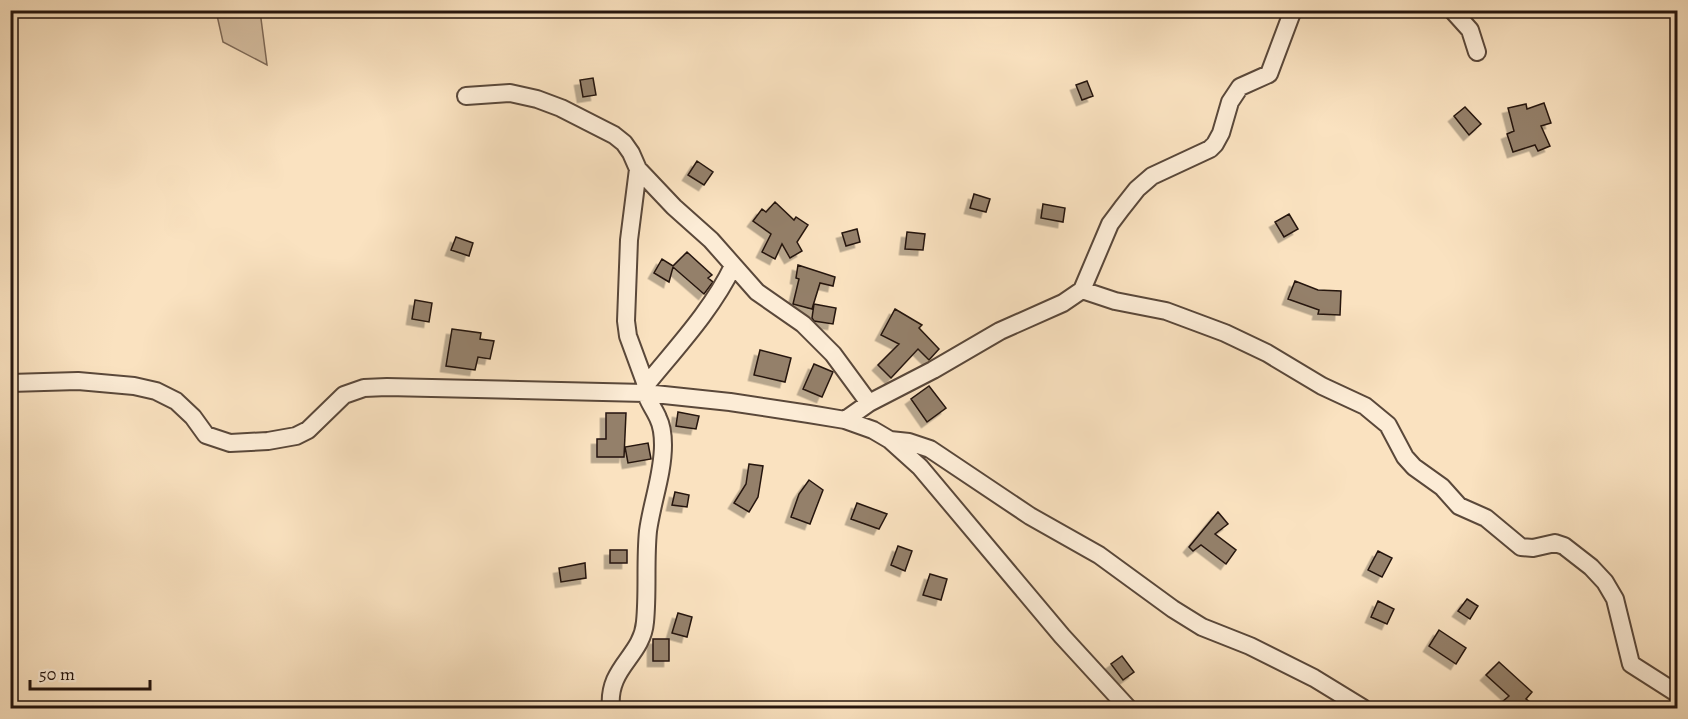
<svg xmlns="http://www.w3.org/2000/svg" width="1688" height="719" viewBox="0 0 1688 719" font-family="Alegreya,serif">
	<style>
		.green { fill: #d6bfa2; stroke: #7e6a58; stroke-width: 1.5 }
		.building { fill: #94806b; stroke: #25150e; stroke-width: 1.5; filter: url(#shadow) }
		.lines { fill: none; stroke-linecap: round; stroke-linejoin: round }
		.street-casing { stroke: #5a483a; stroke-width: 20 }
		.street { stroke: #fcecd6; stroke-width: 16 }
	</style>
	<defs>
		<filter id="shadow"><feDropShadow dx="-5.5" dy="5.5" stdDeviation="0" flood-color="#0004"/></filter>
	</defs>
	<rect width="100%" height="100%" fill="#fae2c0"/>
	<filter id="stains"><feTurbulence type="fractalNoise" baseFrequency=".00333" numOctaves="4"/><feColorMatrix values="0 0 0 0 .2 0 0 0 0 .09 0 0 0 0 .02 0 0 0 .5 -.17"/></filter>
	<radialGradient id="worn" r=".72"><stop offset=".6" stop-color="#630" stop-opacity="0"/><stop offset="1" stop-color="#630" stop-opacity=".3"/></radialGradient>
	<path class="green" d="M216,11H260L267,65L223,42Z"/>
	<path class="building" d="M593,78L596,95L583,97L580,80Z
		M1087,81L1093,96L1082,100L1076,85Z
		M1544,103L1551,123L1541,126L1550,146L1538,151L1535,145L1513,152L1507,134L1514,131L1508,108L1526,104L1527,109Z
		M1465,107L1481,124L1469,135L1454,116Z
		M697,161L713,172L704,185L688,175Z
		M974,194L990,199L986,212L970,208Z
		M775,202L794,220L796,217L808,225L797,242L802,251L790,258L782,244L775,259L762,252L771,234L753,221L762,209L766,212Z
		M1043,204L1065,208L1063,222L1041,218Z
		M1289,214L1298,229L1284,237L1275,222Z
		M857,229L860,242L846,246L842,233Z
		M907,232L925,234L923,250L905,249Z
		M456,237L473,243L469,256L451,250Z
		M687,252L712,275L708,278L713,282L704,294L673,267L669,282L654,273L662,259L673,266Z
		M798,265L835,277L833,286L820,283L812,309L793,304L799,279L796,278Z
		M1295,281L1318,290L1341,291L1340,315L1318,314L1319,310L1288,299Z
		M415,300L432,303L429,322L412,319Z
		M814,304L836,308L833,324L814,321L812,318Z
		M895,309L922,325L919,328L939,349L929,360L918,349L891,378L878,365L899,344L881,335Z
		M452,329L481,333L480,339L494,341L490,359L478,357L475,370L446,366Z
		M760,350L791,358L785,382L754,375Z
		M814,364L833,372L822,397L803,389Z
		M929,386L946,408L927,422L911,399Z
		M678,412L699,416L696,429L676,426Z
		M606,413H626L624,457H597V439H606Z
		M648,443L651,459L628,463L625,447Z
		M749,464L763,466L758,497L749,512L734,503L746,484Z
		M809,480L823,490L810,524L791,517L799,494Z
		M675,492L689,495L687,507L672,505Z
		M857,503L887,514L879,529L851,519Z
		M1218,512L1228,524L1215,534L1236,550L1226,564L1201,545L1193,551L1189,547Z
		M898,546L912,551L905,571L891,565Z
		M610,550H627V563H610Z
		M1378,551L1392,558L1382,577L1368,570Z
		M585,563L586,578L561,582L559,568Z
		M930,574L947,579L941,600L923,595Z
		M1467,599L1478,606L1470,619L1458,611Z
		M1378,601L1394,609L1387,624L1371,617Z
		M678,613L692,617L687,637L672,633Z
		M1439,630L1466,648L1456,664L1429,646Z
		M653,639H669V661H653Z
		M1122,656L1134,672L1123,680L1111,664Z
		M1499,662L1532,692L1526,699L1538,708H1495L1509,696L1486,675Z"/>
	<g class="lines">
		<defs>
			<path id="street" d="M1452,10L1470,30L1477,52
				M466,96L510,93L537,99L561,108L614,135L624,143L631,153L638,169L629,240L626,321L628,336L646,385C644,398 653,406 658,418C662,426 663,436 663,445C663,474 652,502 648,531C645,561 648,592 645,622C642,657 607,667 611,708
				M638,169L674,207L711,240L757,292L803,324L833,354L869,403
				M1082,290L1115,301L1166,311L1225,333L1267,353L1322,386L1365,406L1388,425L1405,457L1414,467L1442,487L1459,506L1486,518L1521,547L1533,548L1555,543L1564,546L1591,567L1605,582L1615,599L1631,664L1678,694
				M10,383L78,381L134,386L156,391L176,401L193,417L206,435L230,443L268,441L296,436L308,430L344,395L364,388L387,387L645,393L730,402L809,414L845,420L873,430L890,440L920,467L1062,636L1128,708
				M646,385C676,348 712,310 733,266
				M845,420L869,403L933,370L1000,331L1063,303L1082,290L1110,224L1122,208L1137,189L1152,176L1210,149L1215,144L1221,133L1230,102L1240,87L1269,74L1293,10
				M890,440L909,442L930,449L1030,516L1099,555L1173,609L1202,627L1250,646L1314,678L1363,708"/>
		</defs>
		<use href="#street" class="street-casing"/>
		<use href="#street" class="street"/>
	</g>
	<rect width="1688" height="719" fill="none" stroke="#fae2c0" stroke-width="36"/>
	<rect x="12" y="12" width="1664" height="695" fill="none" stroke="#25150e" stroke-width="3"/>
	<rect x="18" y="18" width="1652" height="683" fill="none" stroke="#25150e" stroke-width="1.5"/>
	<path d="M30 680v9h120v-9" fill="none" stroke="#25150e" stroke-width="3"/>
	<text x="39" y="680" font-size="18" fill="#25150e" stroke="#fcecd6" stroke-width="4.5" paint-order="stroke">50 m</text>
	<rect width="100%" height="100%" filter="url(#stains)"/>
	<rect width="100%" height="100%" fill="url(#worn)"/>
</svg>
